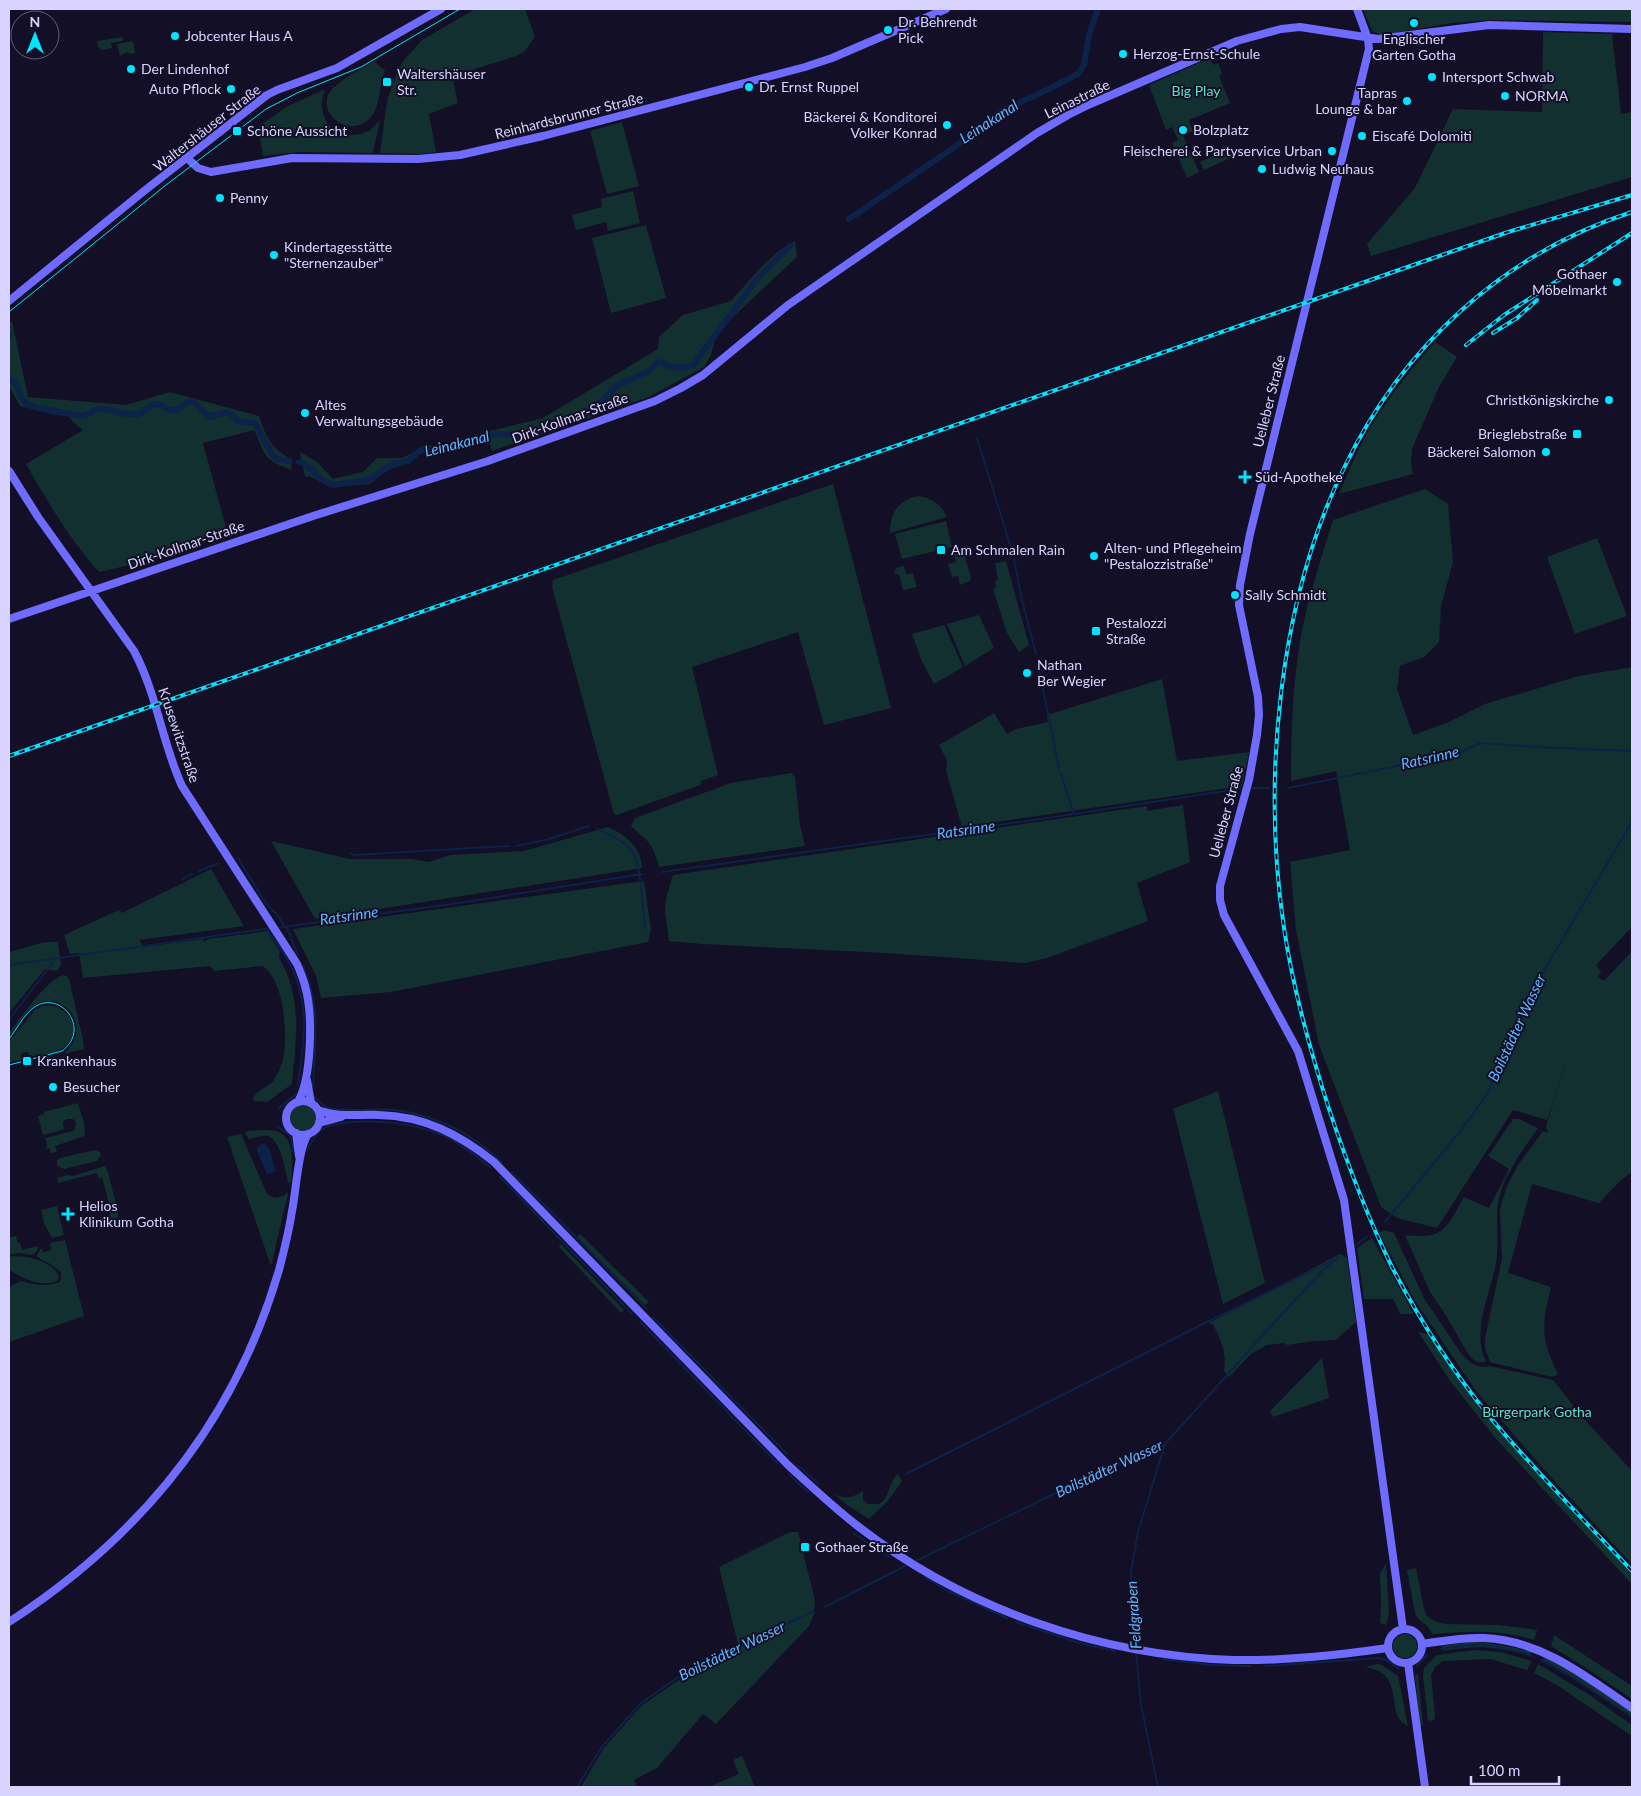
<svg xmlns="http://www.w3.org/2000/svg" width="1641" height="1796" viewBox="0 0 1641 1796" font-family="Lato,sans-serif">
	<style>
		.green { fill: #12302f }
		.water { fill: #0c2248 }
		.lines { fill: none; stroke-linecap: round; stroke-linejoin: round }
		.stream { stroke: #0c2248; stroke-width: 2 }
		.canal { stroke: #0c2248; stroke-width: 6 }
		.secondary { stroke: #6f6bff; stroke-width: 8 }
		.tram { stroke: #00e5ff; stroke-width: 1 }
		.rail-casing { stroke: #00e5ff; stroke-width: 4 }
		.rail { stroke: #130f26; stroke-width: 2; stroke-dasharray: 5.5; stroke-linecap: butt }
		.poi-dot { fill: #00e5ff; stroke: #130f26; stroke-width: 2 }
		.labels { text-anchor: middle; stroke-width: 4; stroke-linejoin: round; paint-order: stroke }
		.poi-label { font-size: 14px; fill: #d9d4ff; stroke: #130f26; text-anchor: start }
		.park-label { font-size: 14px; fill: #5fe0c0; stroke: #130f26 }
		.street-label { font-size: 14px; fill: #d9d4ff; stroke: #130f26 }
		.water-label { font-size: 15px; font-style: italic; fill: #62b6ff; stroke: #130f26 }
	</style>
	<rect width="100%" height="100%" fill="#130f26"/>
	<path class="green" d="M475,9H525L535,37L524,52L516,56L452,76L458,103L429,114L436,152L419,154L380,153L387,101L397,72L404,60L422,40Z
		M1363,9H1632V22L1489,20L1452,23L1382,35L1372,31Z
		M1543,32L1612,34L1621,114L1632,112V177L1371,256L1367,244L1415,188L1453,109L1542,112Z
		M123,37V41L111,43L112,48L102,50L98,47L97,41Z
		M133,41L135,53L130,54L127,52L120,56L117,44Z
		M1210,58L1213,65L1218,63L1222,73L1219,76L1230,103L1189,120L1193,131L1183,136L1199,172L1187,178L1172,143L1178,140L1172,127L1166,130L1149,85Z
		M375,61L379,66L385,70C379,84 381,105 371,117C350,142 311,110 333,88C344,77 362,69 375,61Z
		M325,89C323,95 321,102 322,108C325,131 345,140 366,132C371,131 376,124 380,120L373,153L299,152L263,156L258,127L286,107Z
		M622,122L639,186L607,194L590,131Z
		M1231,148L1235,156L1204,170L1200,162Z
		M633,191L640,223L608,231L606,222L576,230L572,215L602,207L601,199Z
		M646,225L666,298L611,313L592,238Z
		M795,241L797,257L737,313L716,335L711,355L704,367L649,397L492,451L486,432L543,418L658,349L659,337L683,315L731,301L761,267L780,250Z
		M12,321L28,397L126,405L170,392L259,416C266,436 270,447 289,458L292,470C263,460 266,456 254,430L203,443L228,535L148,561L99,572C69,539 48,502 26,464L83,430L74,423L68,416L56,415L20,406L9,386V323Z
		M1435,342L1457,357L1439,387L1412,449L1411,463L1413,474L1339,494C1350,468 1361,441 1376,418C1394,391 1414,366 1435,342Z
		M477,434L480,445L440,454L422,453L411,462L388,470L370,484L330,487L309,476L305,477L300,452L317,462L333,479L363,472L377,458H402L429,445L437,448Z
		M833,484L891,708L824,725L798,632L692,667L718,775L701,781L700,785L617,815L614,814L552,587L553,580Z
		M1425,489L1448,504L1453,562L1441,606L1439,642L1424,657L1400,666L1397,689L1413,735L1449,722L1485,704L1579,676L1632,667V927L1596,965L1601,972L1598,977L1604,981L1632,951V1172L1620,1181L1599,1203L1532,1184L1508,1273L1551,1287C1542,1326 1540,1338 1558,1374L1552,1377L1490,1362L1485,1348V1338L1502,1259L1500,1211L1502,1202L1507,1186L1518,1165L1543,1131L1547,1133L1548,1130L1546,1128L1548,1119L1569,1055L1547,1120L1513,1110L1437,1228L1397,1218L1381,1207L1319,1045L1296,930L1290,862L1350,850L1336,771L1291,781C1291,742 1292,702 1297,663C1302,614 1319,566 1333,520Z
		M918,496C932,498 941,504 947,517L890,533C890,512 898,501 918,496Z
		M946,521L952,547L902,559L895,534Z
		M1597,538L1627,616L1575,634L1547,557Z
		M959,552L964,554L971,577L970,581L960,585L958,576L952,577L948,564L956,562L954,553Z
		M1006,561L1029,645L1019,652L1007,633L993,589L996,588L995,581L998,580L995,563Z
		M904,566L906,574L913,573L917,587L903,590L899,574H894L896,568Z
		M979,615L994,648L965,666L947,624Z
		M944,625L963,667L934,684L921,659L912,634Z
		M1162,679L1177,761L1249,752L1242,786L962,827L946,771L947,760L939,745L994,713L1007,734L1016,729L1048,722L1047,715Z
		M791,773L795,777L800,825L805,846L659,867C652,841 649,843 631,826L635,818L731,783Z
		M1183,805L1190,862L1137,883L1148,921L1050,957L1026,963L886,953L703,944L669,941L665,911L666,898L673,875L1147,806V811Z
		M608,827C625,834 642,848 642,868L315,919L271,841L350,859H411L429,862L450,855L524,851Z
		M211,869L244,926L139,940L144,947L203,939L204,942L209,939L267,931L280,952L279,958C303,997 296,1041 292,1084L267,1102L254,1101L253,1098C258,1088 271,1087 275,1078C278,1073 281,1066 283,1060C288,1037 285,979 262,966L214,971L210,966L83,978L79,953L70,954L64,935L119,910L122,913Z
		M644,881L651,930L648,942L391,992L321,998L316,976L293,929Z
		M45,942H58L61,965L57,971L45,969L9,1013V952Z
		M63,975L67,976L69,979L83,1040L84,1049L64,1054C69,1048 75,1042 76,1034C80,1010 53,991 33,1007C23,1015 17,1028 9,1038V1033C22,1017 44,982 63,975Z
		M49,1005C71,1008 84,1033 63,1048C54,1054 40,1055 29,1057L28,1052L21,1053L22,1059L9,1063V1042L35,1010L42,1006Z
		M1218,1091L1265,1283L1223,1304L1173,1109Z
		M78,1103L84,1123L85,1136L55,1146L57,1152L51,1153L49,1148L46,1149L47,1144L45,1138L73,1131L75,1128L76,1123L73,1119H67L63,1122L64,1129L62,1130L43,1135L38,1116L44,1114V1112Z
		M288 1118a15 15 0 1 1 30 0a15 15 0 1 1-30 0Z
		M1513,1119H1519L1538,1128C1524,1148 1509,1168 1501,1191C1494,1212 1499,1234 1497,1256C1493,1291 1470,1327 1486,1362C1479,1363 1476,1362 1470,1357L1445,1314L1430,1292L1405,1235C1445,1240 1446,1228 1464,1197L1489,1208L1509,1169L1488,1156Z
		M247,1131C256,1131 267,1129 275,1131C297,1136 292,1167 291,1183L288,1182C286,1171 280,1139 268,1136C262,1135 255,1138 249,1139L245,1133Z
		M241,1134L267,1194L274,1198L284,1196L287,1192L288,1194L271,1266L227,1137Z
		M95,1150L100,1152L101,1155L97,1161L64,1169L57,1166V1160L60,1158Z
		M105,1166L108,1172L118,1212V1218L113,1221L109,1219L111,1211L102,1177L99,1179L97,1173L58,1183L57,1178L68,1175L72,1176Z
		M57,1206L64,1235L52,1238L44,1223L41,1210Z
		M1384,1230L1394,1233L1425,1300L1463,1356C1471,1363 1478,1369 1489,1366L1553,1380L1585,1420L1632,1471V1564L1548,1474L1476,1391L1417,1304L1379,1233Z
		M580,1234L649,1302L645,1305L577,1237Z
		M16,1236L18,1243H20L22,1250L38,1246L37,1251L32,1255L18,1253L9,1255V1237Z
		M1372,1238L1413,1313V1314H1400L1393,1299H1364L1357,1248Z
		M65,1240L84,1316L9,1342V1287L21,1281C33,1285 48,1287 60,1282L61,1278V1272L50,1264L37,1257V1255L42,1247L43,1252L51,1250L50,1243Z
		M561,1244L624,1310L621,1313L559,1247Z
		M1340,1254L1347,1258L1356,1322L1336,1340L1315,1341L1287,1345L1284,1343L1267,1345L1251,1354L1229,1377L1224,1371C1227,1351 1221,1342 1213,1324L1209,1323Z
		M14,1256C30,1256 50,1261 59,1275L58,1280C44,1289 20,1278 9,1269V1257Z
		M1418,1332L1428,1334L1475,1403L1507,1440L1632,1574V1584L1497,1440L1451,1382Z
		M1322,1358L1329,1398L1273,1417L1270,1411Z
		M898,1474L902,1481L887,1502L869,1519L847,1505L833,1493C844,1500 852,1498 863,1491V1500L868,1504H879C890,1498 888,1483 898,1474Z
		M790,1532H798L815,1600L814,1614L809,1626L716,1724L703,1714L657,1768L634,1780L637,1787H581L603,1749L641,1706L688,1674L739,1648L719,1567Z
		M1386,1563L1389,1614L1386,1625L1380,1623L1381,1605L1380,1574Z
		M1416,1568L1424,1609L1427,1616L1434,1621L1445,1624L1498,1625L1537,1630L1534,1640C1500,1629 1468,1631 1432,1634C1430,1624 1418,1623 1415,1613L1407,1570Z
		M1393 1646a12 12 0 1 1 24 0a12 12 0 1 1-24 0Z
		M1554,1635L1632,1686V1699L1586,1668L1551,1646Z
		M1470,1642C1491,1643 1510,1646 1531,1652L1530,1656C1497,1646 1477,1645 1443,1651L1442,1646Z
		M1475,1650L1500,1652L1532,1661L1527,1670L1490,1659L1443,1661L1435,1667L1431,1675L1435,1715L1434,1720L1428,1721L1423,1676L1424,1668L1437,1655Z
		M1544,1658C1569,1665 1609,1697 1632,1712V1717L1570,1675L1543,1660Z
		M1377,1664L1382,1665L1398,1676L1408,1726C1383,1715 1408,1673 1365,1667Z
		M1538,1664L1588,1694L1632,1725V1736L1557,1685L1534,1673Z
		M1418,1674L1423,1725L1420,1726L1415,1675Z
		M742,1756L755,1787H708L739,1774L733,1760Z"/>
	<path class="water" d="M261,1144H265L269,1148L276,1171L267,1174L257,1151V1148Z"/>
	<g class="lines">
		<path class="stream" d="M977,438L1013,554
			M1014,559L1022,600L1036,654
			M1038,664L1059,768
			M1061,774L1074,814
			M1249,788H1269
			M1288,788L1457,754L1480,743L1536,747L1632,751
			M1632,823V833
			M597,829C611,835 628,842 635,856C641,869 643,912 645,929
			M516,846L546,840L589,826
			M351,853L353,855L509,846
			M238,858L265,902L279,917L284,926
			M199,871L217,864
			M662,872L1041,819L1244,788
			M182,879L192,874
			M276,928L459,903L642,874
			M287,928L298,955
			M266,929C273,939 282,949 288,961C311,1000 304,1043 298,1085
			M9,965L272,928
			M303,966C321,1010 315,1040 313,1086
			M9,1020L56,958
			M315,1097C318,1100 322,1105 326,1107C339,1113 378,1108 395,1110C436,1115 474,1134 502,1163
			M278,1109L296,1094
			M278,1127C289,1133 293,1137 293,1151
			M308,1149C312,1141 316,1133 324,1128C332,1124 342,1123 351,1122C385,1120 418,1124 449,1138C464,1146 477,1156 490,1167
			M512,1172L647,1309
			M500,1177L632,1314
			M1385,1222L1462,1129L1487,1094L1513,1032L1524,1012L1531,992L1632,822
			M1356,1245L1367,1237
			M653,1317L787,1454
			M640,1322L777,1463
			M797,1465L818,1483
			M789,1474L808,1492
			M906,1474L1207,1322L1334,1260
			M853,1533L889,1557
			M916,1561L1066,1488L1165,1444L1272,1325L1323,1270L1338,1258
			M925,1577L948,1591L1007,1618
			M825,1607L909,1564
			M1016,1622L1079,1643L1115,1651
			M1136,1647L1131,1572L1138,1532L1165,1444
			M1441,1649C1477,1642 1498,1645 1533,1656
			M1136,1652L1141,1705L1158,1787
			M1163,1659L1210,1665L1250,1666
			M1541,1660L1569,1675L1632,1717
			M1265,1666L1379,1658L1386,1660L1398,1668
			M1417,1666L1427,1655
			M577,1787L601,1748L640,1704L687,1671L814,1611"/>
		<path class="canal" d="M849,219L956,146L1001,111L1051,88L1079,73L1084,65L1089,35L1098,9
			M9,336V337
			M9,378L16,383L21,397L26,403L34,407L82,416C89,416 93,409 100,409C114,409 127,417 139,414C145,412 149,405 155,404C163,403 167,411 174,410C183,410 182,401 194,402L209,417L227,412L240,422L255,423L273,456L277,459L290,461
			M299,462C313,465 317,482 334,485L369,480L392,464L408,461L419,451L424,449L439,451L480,440L496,434L526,436L585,414L603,400L616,386L648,372L657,363L660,362L669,366L680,368L693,365L757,279L790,246"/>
		<path class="secondary" d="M1357,9L1368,39L1369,49L1250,534L1240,585L1239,605L1258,697L1259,715L1257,735L1249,780L1220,886V900L1224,915L1298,1051L1344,1200L1403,1629
			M187,158L198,168L211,172L292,158L418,159L460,155L543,136L805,67L832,58L946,9
			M9,301L144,191L267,95L277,90L337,68L441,9
			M9,471L38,517L134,651C157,694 162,743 182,786L297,964C300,971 303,978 305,986C313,1013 312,1077 298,1102
			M9,619L313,516L488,461L655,401L681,388L703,375L788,305L1037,133L1068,115L1088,105L1237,41L1281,29L1300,27L1378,39L1489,25L1632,29
			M307,1080L311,1103
			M286 1118a17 17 0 1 1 34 0a17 17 0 1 1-34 0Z
			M318,1110C337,1118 359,1114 379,1115C424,1116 459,1134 494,1162L788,1465C811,1486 834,1508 859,1527C965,1609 1101,1656 1234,1660C1286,1661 1337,1655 1388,1648
			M319,1123L341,1117
			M296,1133L299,1156
			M9,1622C140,1537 235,1421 279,1270C284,1251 289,1231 292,1211C296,1192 298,1149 308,1134
			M1388 1646a17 17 0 1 1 34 0a17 17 0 1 1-34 0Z
			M1422,1644C1443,1641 1463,1637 1484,1638C1541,1640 1587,1677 1632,1708
			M1408,1663L1425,1787"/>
		<path class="tram" d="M9,312L166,185L266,109L297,93L361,67L460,9
			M9,1039C17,1029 23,1016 33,1008C60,988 92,1029 62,1051L9,1065"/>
		<defs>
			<path id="rail" d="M1632,212C1504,253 1402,347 1344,468C1278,603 1262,781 1284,928C1293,990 1310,1050 1329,1109C1347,1163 1367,1216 1392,1267C1419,1319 1452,1370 1489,1416C1534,1470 1584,1520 1632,1571
				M1493,333L1517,318L1537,300
				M1466,345L1504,315L1632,233
				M9,756L1419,263L1508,232L1632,195"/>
		</defs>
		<use href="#rail" class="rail-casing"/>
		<use href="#rail" class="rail"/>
	</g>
	<g class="poi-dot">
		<circle cx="1414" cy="23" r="5"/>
		<circle cx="888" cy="30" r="5"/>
		<circle cx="175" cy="36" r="5"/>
		<circle cx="1123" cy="54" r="5"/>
		<circle cx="131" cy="69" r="5"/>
		<circle cx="1432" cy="77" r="5"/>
		<rect x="382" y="77" width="10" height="10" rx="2.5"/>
		<circle cx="749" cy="87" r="5"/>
		<circle cx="231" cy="89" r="5"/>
		<circle cx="1505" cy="96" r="5"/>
		<circle cx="1407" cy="101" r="5"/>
		<circle cx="947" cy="125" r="5"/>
		<circle cx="1183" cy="130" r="5"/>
		<rect x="232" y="126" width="10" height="10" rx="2.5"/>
		<circle cx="1362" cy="136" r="5"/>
		<circle cx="1332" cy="151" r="5"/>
		<circle cx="1262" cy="169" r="5"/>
		<circle cx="220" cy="198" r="5"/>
		<circle cx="274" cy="255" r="5"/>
		<circle cx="1617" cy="282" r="5"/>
		<circle cx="1609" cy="400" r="5"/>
		<circle cx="305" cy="413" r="5"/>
		<rect x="1572" y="429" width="10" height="10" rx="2.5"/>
		<circle cx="1546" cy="452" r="5"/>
		<path d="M1242.5 469.5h5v5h5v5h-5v5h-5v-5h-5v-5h5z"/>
		<rect x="936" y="545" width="10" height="10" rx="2.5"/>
		<circle cx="1094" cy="556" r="5"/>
		<circle cx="1235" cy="595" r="5"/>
		<rect x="1091" y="626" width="10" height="10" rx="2.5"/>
		<circle cx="1027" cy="673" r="5"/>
		<rect x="22" y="1056" width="10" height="10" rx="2.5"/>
		<circle cx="53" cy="1087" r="5"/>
		<path d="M65.5 1206.5h5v5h5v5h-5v5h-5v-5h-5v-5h5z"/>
		<rect x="800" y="1542" width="10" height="10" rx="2.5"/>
	</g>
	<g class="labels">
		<g class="poi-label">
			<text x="898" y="27">Dr. Behrendt<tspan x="898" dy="16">Pick</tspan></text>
			<text x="185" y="41">Jobcenter Haus A</text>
			<text x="1414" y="44" text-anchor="middle">Englischer<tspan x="1414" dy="16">Garten Gotha</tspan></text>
			<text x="1133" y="59">Herzog-Ernst-Schule</text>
			<text x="141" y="74">Der Lindenhof</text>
			<text x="397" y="79">Waltershäuser<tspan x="397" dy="16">Str.</tspan></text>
			<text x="1442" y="82">Intersport Schwab</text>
			<text x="759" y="92">Dr. Ernst Ruppel</text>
			<text x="221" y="94" text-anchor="end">Auto Pflock</text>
			<text x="1397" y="98" text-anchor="end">Tapras<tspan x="1397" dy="16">Lounge &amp; bar</tspan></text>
			<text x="1515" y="101">NORMA</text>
			<text x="937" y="122" text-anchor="end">Bäckerei &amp; Konditorei<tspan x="937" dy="16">Volker Konrad</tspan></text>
			<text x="1193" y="135">Bolzplatz</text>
			<text x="247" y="136">Schöne Aussicht</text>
			<text x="1372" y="141">Eiscafé Dolomiti</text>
			<text x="1322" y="156" text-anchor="end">Fleischerei &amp; Partyservice Urban</text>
			<text x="1272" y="174">Ludwig Neuhaus</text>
			<text x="230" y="203">Penny</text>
			<text x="284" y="252">Kindertagesstätte<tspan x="284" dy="16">"Sternenzauber"</tspan></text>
			<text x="1607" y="279" text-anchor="end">Gothaer<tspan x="1607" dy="16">Möbelmarkt</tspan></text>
			<text x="1599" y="405" text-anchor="end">Christkönigskirche</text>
			<text x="315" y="410">Altes<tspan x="315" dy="16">Verwaltungsgebäude</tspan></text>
			<text x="1567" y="439" text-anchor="end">Brieglebstraße</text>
			<text x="1536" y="457" text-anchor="end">Bäckerei Salomon</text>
			<text x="1255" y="482">Süd-Apotheke</text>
			<text x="1104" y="553">Alten- und Pflegeheim<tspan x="1104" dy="16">"Pestalozzistraße"</tspan></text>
			<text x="951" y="555">Am Schmalen Rain</text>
			<text x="1245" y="600">Sally Schmidt</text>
			<text x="1106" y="628">Pestalozzi<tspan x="1106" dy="16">Straße</tspan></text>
			<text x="1037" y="670">Nathan<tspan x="1037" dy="16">Ber Wegier</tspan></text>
			<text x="37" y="1066">Krankenhaus</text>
			<text x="63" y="1092">Besucher</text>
			<text x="79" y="1211">Helios<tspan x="79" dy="16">Klinikum Gotha</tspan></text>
			<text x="815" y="1552">Gothaer Straße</text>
		</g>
		<g class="park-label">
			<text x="1196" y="96">Big Play</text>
			<text x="1537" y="1417">Bürgerpark Gotha</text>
		</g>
		<g class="street-label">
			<text transform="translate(1077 99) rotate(-26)" y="5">Leinastraße</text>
			<text transform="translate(569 116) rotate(-14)" y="5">Reinhardsbrunner Straße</text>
			<text transform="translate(207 128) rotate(-38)" y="5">Waltershäuser Straße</text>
			<text transform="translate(1269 401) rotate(-76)" y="5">Uelleber Straße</text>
			<text transform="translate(570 418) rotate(-20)" y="5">Dirk-Kollmar-Straße</text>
			<text transform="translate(186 545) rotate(-19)" y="5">Dirk-Kollmar-Straße</text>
			<text transform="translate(179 735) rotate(71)" y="5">Krusewitzstraße</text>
			<text transform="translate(1226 812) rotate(-75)" y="5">Uelleber Straße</text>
		</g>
		<g class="water-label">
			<text transform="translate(989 122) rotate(-33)" y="5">Leinakanal</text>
			<text transform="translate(457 444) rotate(-14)" y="5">Leinakanal</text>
			<text transform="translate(1430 758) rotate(-13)" y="5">Ratsrinne</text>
			<text transform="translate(966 830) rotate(-8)" y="5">Ratsrinne</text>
			<text transform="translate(349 916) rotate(-8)" y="5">Ratsrinne</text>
			<text transform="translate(1517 1028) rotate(-65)" y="5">Boilstädter Wasser</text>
			<text transform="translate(1109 1469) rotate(-25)" y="5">Boilstädter Wasser</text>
			<text transform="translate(1134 1615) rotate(-94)" y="5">Feldgraben</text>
			<text transform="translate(732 1651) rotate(-26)" y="5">Boilstädter Wasser</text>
		</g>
	</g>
	<rect width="1641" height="1796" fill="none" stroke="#d9d4ff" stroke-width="20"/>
	<g transform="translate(35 35)"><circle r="24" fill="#130f26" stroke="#625e7d"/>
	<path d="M0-4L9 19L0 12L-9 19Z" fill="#00e5ff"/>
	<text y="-8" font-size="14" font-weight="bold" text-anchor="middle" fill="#d9d4ff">N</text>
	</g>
	<path d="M1471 1776v8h88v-8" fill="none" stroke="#d9d4ff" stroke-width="2.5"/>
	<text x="1478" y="1776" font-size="15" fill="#d9d4ff" stroke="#130f26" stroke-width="4" paint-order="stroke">100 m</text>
</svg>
